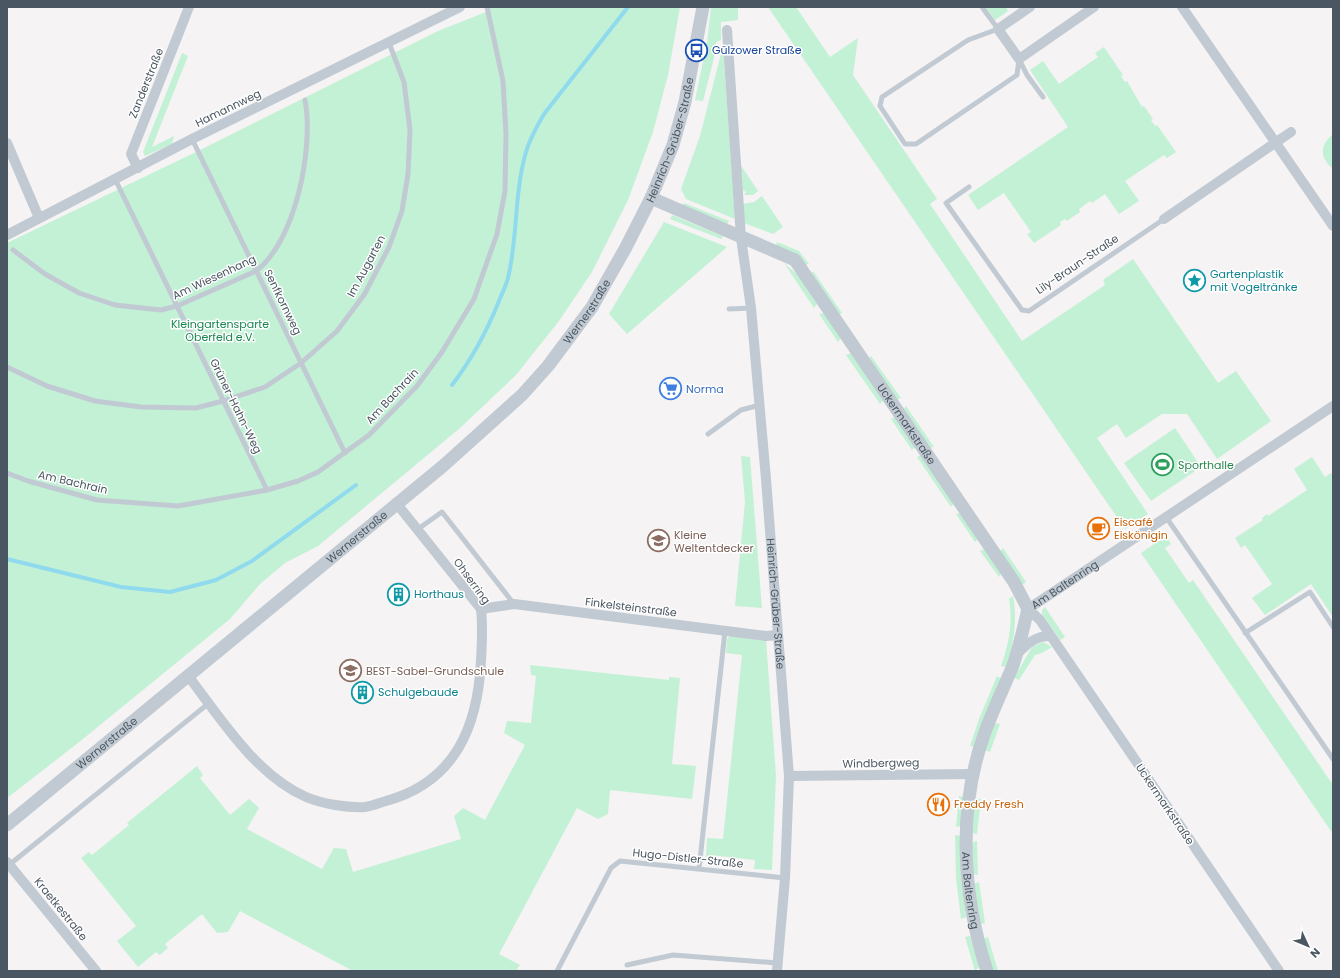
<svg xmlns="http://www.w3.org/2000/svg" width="1340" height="978" viewBox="0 0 1340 978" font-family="Poppins,sans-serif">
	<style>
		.green { fill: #c3f1d5 }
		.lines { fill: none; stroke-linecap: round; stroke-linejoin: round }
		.stream { stroke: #90daee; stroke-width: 4 }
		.service { stroke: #c1cad2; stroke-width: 5 }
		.minor { stroke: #c1cad2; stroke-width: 10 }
		.tertiary { stroke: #c1cad2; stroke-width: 13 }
		.labels { text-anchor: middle; stroke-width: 3; stroke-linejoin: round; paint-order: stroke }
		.transit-label { font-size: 11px; fill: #164399; stroke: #fff; text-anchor: start }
		.street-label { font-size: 11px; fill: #4a5661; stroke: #fff }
		.culture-label { font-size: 11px; fill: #0d838f; stroke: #fff; text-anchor: start }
		.park-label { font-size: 11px; fill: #17864f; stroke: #fff }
		.shop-label { font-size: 11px; fill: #366cbe; stroke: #fff; text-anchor: start }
		.leisure-label { font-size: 11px; fill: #27864d; stroke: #fff; text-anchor: start }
		.food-label { font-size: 11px; fill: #c56008; stroke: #fff; text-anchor: start }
		.education-label { font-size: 11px; fill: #785e54; stroke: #fff; text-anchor: start }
	</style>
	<rect width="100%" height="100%" fill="#f5f3f3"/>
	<path class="green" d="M487,7H680L668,75L653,132L628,200L592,272L559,321L516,375L460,428L318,546L285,563L260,584L230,619L78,743L7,798V243L198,151L438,31L486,12Z
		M711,7H738V20L721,22V40L716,42V50L703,101L695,100L707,43Z
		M768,7H796L830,57L858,38L853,75L937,199L930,204L1022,341L1105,285L1103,280L1133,259L1218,383L1236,371L1271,421L1217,459L1187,414H1162L1126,438L1117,424L1097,438L1148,514L1125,529Z
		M985,7H1006L1008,11L995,20Z
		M723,46L735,219L686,199L681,189L700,136Z
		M1104,47L1123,75L1121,76L1125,82L1127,81L1142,107L1144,106L1153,119L1151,120L1155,126L1157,125L1176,152L1167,158L1164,155L1125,181L1139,201L1119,214L1105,194L1092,203L1090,201L1079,209L1080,212L1067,221L1065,219L1060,222L1061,225L1034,243L1027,234L1031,232L1004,193L978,210L968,195L1068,127L1030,70L1043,61L1059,84L1098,57L1095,53Z
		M182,53L188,56L152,147L174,136L172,144L145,156L143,152Z
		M1333,134V169C1320,158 1319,146 1333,134Z
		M740,164L758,191L753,195H744L746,192L742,190Z
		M762,196L783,227L773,234L744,223L743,204L754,202Z
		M684,203L729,221L727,225L682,207Z
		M672,215L723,236L721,239L670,219Z
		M664,222L727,247L627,334L609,314Z
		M777,242L799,251L809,264L804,265L776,246Z
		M784,263L799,276L817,304L814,308Z
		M813,271L842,313L838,315L811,275Z
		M824,313L841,338L838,342L819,314Z
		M851,353L883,401L880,404L846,355Z
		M871,356L901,398L896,400L868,359Z
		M906,406L934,447L929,448L903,410Z
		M895,417L916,447L912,450L891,419Z
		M1175,428L1201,467L1151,501L1124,463Z
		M921,455L954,503L951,507L917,457Z
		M741,456L750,457L762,608L735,606L745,502Z
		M1312,457L1325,477L1333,472V617L1311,584L1265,615L1252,598L1272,584L1245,545L1241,548L1235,538L1263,520L1262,518L1267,514L1268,516L1307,490L1294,469Z
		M960,513L978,539L975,542L956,514Z
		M1166,536L1171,544L1165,548L1189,583L1193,580L1333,785V834L1141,553Z
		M1003,548L1026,582L1022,585L999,552Z
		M985,549L1001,574L999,577L980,551Z
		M1013,596C1018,621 1013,643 1007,667L1001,666C1009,644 1013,622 1009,599Z
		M1045,607L1065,637L1060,640L1042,614V610Z
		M730,635L766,640L776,776L772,870L754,869L755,860L711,855L708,864L706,855L707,838L723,839L742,655L726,653L727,640Z
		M1043,642L1052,647L1042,653L1035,655L1019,680L1014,678L1032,647Z
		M530,665L669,680V677L680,678L672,764L696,766L692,799L610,790L608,814L598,819L577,808L499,954L520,965L516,971H353L240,911L228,932L217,933L202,914L165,944L168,948L160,955L156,952L138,967L117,941L136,926L81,858L89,852L92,855L129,825L127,823L197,766L203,775L200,778L230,815L249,799L259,808L247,829L322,869L334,848L346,849L353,872L461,839L454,816L463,808L485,820L525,745L504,733L507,721L531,723L536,676L531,675Z
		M997,676L1002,679L975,747L970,746L979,719Z
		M994,723L1000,724L990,752L985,750Z
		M959,796L965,797L961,826L956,827Z
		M975,798L981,799L977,834L972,833Z
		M955,835L961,836V878L966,917L961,919L956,878Z
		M977,841L978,875L972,874L971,843Z
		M979,882L985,923L981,924L973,884Z
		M970,936L979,967L975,971L965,937Z
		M988,937L998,971H993L983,939Z"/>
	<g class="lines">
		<path class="stream" d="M452,385C472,359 487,331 499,301C502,293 506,286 508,278C518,237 514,193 526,152C530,138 537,126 544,114L628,7
			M7,559L121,587L170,592L216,580L252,561L356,485"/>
		<path class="service" d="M982,7L998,29L968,40L882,97L880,106L905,144H916L1017,75L1019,59
			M1019,59L1027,75L1043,97
			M192,139L345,453
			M115,179L267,490
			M969,187L946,203L1022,310L1029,311L1164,219
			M13,250L45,274L79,293L115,305L161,310L177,306L256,271C296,241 314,147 305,100
			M729,309L751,308
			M7,367L47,386L95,401L141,407L196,408L223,401L265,387L301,363L337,331L364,295L389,247L402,211L408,174L410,130L404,82L389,43
			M708,434L741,410L760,405
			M7,473L28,481L97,500L178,506L267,490L298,481L318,472L369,435L417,386L442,352L474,299L497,234L505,191L506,134L503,81L487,7
			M1166,517L1333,759
			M418,529L442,512L514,604
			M1245,633L1310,592L1333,627
			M9,865L209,703
			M699,869L725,631
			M627,965L673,955L777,963
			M557,971L611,868L620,861L785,878"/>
		<g class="minor">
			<path d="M1030,7L998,29L1019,59L1094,7"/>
			<path d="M1182,7L1333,226"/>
			<path id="s1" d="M727,30L741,238L751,308L766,479L789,776L785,878L777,971"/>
			<path d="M7,143L39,218"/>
			<path d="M138,168L131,154L189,7"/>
			<path d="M1164,219L1291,132"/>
			<path d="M7,235L192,139L460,7"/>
			<path d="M481,609L514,604L766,636L778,635"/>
			<path d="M1017,654C1027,644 1035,636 1050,636"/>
			<path d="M189,677C220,718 257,776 306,797C323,804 347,808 365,807C372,806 379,803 386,801C455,782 478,727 481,660C482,643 483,626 481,609L397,504"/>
			<path d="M789,776L973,774"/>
			<path d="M7,862L96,971"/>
			<path id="s2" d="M1279,971L1040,620L1028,609L1333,406"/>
		</g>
		<g class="tertiary">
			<path id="s3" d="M651,198L795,260L1014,582L1028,609C1023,629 1019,649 1012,668C1003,689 993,710 985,732C957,809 962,894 987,971"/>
			<path id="s4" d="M7,825L443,466L522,395L548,366L592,307L625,249L651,198L673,145L685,102L703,7"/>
		</g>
	</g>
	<defs>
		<symbol id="bus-ring" viewBox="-11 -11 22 22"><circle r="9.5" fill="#fff" stroke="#1a4fb4" stroke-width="1.5"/><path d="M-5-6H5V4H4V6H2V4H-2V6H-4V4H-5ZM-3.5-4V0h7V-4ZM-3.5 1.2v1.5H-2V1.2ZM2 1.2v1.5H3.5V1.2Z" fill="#1a4fb4"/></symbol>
		<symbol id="sight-ring" viewBox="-11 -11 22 22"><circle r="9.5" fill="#fff" stroke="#0f9aa8" stroke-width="1.5"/><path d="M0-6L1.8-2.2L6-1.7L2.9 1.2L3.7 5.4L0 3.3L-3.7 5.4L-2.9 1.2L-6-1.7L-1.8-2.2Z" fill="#0f9aa8"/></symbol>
		<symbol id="supermarket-ring" viewBox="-11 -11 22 22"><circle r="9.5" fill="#fff" stroke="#3f7fe0" stroke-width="1.5"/><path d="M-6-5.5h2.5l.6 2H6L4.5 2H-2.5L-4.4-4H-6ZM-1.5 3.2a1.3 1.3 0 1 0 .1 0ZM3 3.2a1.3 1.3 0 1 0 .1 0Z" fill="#3f7fe0"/></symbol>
		<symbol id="stadium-ring" viewBox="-11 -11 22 22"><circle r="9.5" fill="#fff" stroke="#2e9e5b" stroke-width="1.5"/><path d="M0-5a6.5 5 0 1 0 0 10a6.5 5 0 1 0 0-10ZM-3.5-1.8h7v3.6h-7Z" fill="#2e9e5b"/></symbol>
		<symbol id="cafe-ring" viewBox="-11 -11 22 22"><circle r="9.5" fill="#fff" stroke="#e8710a" stroke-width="1.5"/><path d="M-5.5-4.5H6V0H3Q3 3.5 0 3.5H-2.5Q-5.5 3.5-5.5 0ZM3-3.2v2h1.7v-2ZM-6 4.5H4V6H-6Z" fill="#e8710a"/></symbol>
		<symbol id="school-ring" viewBox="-11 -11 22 22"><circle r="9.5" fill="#fff" stroke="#8d6e63" stroke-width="1.5"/><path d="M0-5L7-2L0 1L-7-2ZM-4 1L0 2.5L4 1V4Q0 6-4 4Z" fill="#8d6e63"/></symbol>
		<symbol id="building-ring" viewBox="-11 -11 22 22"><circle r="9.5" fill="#fff" stroke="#0f9aa8" stroke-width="1.5"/><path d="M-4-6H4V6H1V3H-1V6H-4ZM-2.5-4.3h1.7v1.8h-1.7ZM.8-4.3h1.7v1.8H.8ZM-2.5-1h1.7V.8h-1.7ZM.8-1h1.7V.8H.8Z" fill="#0f9aa8"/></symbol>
		<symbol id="restaurant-ring" viewBox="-11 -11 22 22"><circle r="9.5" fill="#fff" stroke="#e8710a" stroke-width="1.5"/><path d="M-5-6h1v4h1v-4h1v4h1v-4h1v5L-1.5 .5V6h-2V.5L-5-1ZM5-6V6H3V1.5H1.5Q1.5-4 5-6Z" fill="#e8710a"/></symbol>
	</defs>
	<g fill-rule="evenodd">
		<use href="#bus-ring" x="684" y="38" width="25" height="25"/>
		<use href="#sight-ring" x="1182" y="268" width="25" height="25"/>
		<use href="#supermarket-ring" x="658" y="376" width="25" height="25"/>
		<use href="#stadium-ring" x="1150" y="452" width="25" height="25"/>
		<use href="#cafe-ring" x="1086" y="516" width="25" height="25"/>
		<use href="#school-ring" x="646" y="528" width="25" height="25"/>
		<use href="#building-ring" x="386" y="582" width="25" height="25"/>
		<use href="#school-ring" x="338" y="658" width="25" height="25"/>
		<use href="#building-ring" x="350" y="680" width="25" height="25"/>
		<use href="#restaurant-ring" x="926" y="792" width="25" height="25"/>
	</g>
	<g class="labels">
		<g class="transit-label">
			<text x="712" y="54">Gülzower Straße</text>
		</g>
		<g class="street-label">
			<text transform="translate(146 83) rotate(-68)" y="4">Zanderstraße</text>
			<text transform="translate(228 108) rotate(-26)" y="4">Hamannweg</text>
			<text dy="4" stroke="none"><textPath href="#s4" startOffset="969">Heinrich-Grüber-Straße</textPath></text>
			<text transform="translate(1077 264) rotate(-34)" y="4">Lily-Braun-Straße</text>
			<text transform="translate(366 266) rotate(-62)" y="4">Im Augarten</text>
			<text transform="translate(214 277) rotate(-25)" y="4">Am Wiesenhang</text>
			<text transform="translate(283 302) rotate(64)" y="4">Senfkornweg</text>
			<text dy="4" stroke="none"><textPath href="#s4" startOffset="777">Wernerstraße</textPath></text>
			<text transform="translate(392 396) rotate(-47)" y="4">Am Bachrain</text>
			<text transform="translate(236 406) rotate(64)" y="4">Grüner-Hahn-Weg</text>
			<text dy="4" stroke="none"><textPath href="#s3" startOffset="355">Uckermarkstraße</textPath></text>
			<text transform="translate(73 482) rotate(13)" y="4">Am Bachrain</text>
			<text dy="4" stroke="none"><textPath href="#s4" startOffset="453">Wernerstraße</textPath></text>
			<text transform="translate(472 581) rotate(54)" y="4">Ohserring</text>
			<text dy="4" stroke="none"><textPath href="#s2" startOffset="485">Am Baltenring</textPath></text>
			<text dy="4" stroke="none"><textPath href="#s1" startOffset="576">Heinrich-Grüber-Straße</textPath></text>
			<text transform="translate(631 607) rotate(7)" y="4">Finkelsteinstraße</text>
			<text dy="4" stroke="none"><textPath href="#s4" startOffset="129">Wernerstraße</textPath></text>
			<text transform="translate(881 763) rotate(-1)" y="4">Windbergweg</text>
			<text transform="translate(1165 804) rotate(56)" y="4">Uckermarkstraße</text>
			<text transform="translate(688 858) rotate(6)" y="4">Hugo-Distler-Straße</text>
			<text dy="4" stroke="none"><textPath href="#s3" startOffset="868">Am Baltenring</textPath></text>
			<text transform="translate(61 909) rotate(51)" y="4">Kraetkestraße</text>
		</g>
		<g class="culture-label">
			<text x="1210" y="278">Gartenplastik<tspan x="1210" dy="13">mit Vogeltränke</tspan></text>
			<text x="414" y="598">Horthaus</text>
			<text x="378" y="696">Schulgebaude</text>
		</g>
		<g class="park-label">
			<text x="220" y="328">Kleingartensparte<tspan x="220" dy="13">Oberfeld e.V.</tspan></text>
		</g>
		<g class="shop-label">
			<text x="686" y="393">Norma</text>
		</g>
		<g class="leisure-label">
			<text x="1178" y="469">Sporthalle</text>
		</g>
		<g class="food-label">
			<text x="1114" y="526">Eiscafé<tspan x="1114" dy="13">Eiskönigin</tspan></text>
			<text x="954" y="808">Freddy Fresh</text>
		</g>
		<g class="education-label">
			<text x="674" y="539">Kleine<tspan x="674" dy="13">Weltentdecker</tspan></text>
			<text x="366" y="675">BEST-Sabel-Grundschule</text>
		</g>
	</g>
	<rect width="1340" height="978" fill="none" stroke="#4a5661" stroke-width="16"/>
	<g transform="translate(1308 946) rotate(134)" stroke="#ffffff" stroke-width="3" paint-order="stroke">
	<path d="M0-3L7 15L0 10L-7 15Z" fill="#4a5661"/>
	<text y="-6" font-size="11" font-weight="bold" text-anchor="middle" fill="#4a5661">N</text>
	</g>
</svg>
